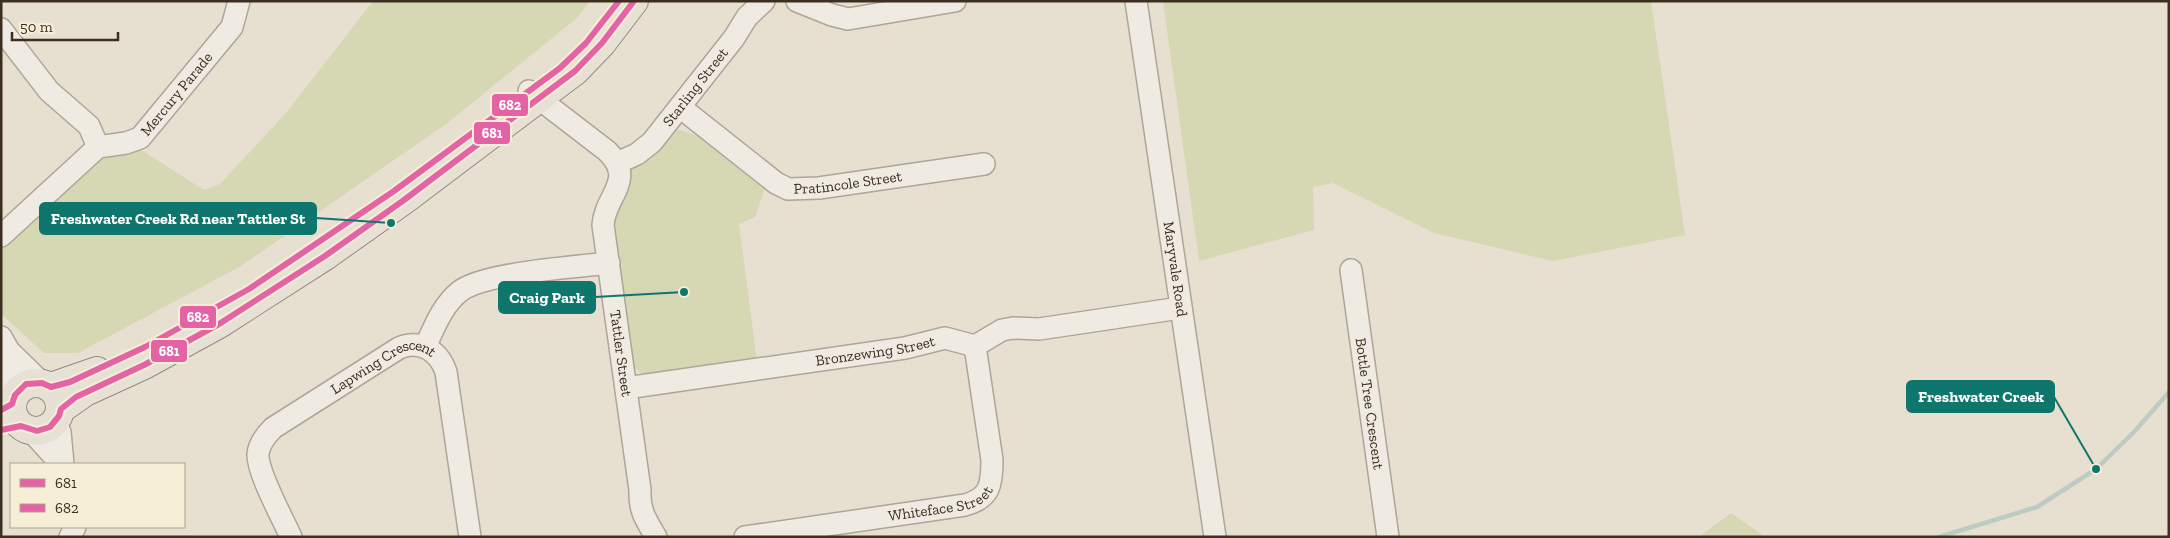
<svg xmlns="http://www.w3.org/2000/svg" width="2170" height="538" viewBox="0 0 2170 538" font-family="'Zilla Slab',serif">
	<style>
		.green { fill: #d6d7b3 }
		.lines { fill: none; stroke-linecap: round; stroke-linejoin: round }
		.stream { stroke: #bcccc2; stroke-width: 4.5 }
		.minor-casing { stroke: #ada599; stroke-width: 24 }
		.major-casing { stroke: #928b80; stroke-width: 30 }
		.minor { stroke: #efebe3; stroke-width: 21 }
		.major { stroke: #e6e1d4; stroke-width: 28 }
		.bus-1-casing { stroke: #f7eed8; stroke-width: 10 }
		.bus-2-casing { stroke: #f7eed8; stroke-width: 10 }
		.bus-1 { stroke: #e463a4; stroke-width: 6 }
		.bus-2 { stroke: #e463a4; stroke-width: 6 }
		.labels { text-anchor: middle; stroke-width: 4; stroke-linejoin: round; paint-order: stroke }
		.street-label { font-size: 15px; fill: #3d2e20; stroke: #f7eed8 }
		.leader { fill: none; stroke: #0f766e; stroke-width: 2 }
		.callout-dot { fill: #0f766e; stroke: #f7eed8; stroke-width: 2 }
		.callout { fill: #0f766e; stroke: #0f766e; stroke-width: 2 }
		.callout-label { font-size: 16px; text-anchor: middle; font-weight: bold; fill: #fff }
		.line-badge { stroke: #f7eed8; stroke-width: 2 }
		.badge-label { font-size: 14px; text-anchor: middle; font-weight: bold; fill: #fff }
	</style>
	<rect width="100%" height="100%" fill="#e7e0d1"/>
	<path class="green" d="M373,1H590L577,18L446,124L241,266L78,353H44L1,314V244L100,155L138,148L204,190L220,184L286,113Z
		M1163,1H1651L1685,235L1553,261L1434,233L1333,183L1313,187L1314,230L1199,261Z
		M674,128L698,136L765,188L755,217L739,224L757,361L645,375L634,368L607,214L625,167Z
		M1731,513L1761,534L1762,537H1699Z"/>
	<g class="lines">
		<path class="stream" d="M1939,537L2037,507L2096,469L2134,432L2169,392"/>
		<defs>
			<g id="minor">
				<path d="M797,1L832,15L848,19L955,1"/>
				<path id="s1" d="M1136,1L1215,537"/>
				<path d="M1,29L49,91L89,126L98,147"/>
				<path id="s2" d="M529,91L607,151C637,180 605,195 603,225L640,490C639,511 646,520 656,537"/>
				<path id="s3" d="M680,107L776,183L788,189L819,188L984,164"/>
				<path id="s4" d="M617,163L637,154L652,142L734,38L747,17L764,1"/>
				<path id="s5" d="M1,236L98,147L126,143L140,138L145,132L232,27L239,1"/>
				<path id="s6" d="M1351,270L1388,537"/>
				<path d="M1,337L9,351L42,383"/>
				<path d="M425,347C434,328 442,306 459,292C481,273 576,267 609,263"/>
				<path d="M9,351L11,383L15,395"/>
				<path id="s7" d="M626,388L905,348L945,338L975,346L1002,330L1013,328L1039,329L1180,308"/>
				<path d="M55,422L60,432L63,464"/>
				<path d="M30,430L61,464"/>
				<path d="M70,537L75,527"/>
				<path id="s8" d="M291,537C283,519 257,472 258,454C259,444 266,435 273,428L399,348C420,339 439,351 446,372L470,537"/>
				<path id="s9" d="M745,537L965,505C990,498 992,485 992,460L975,346"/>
			</g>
			<path id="major" d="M12 407a24 24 0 1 1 48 0a24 24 0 1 1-48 0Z
				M51,387L97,371
				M61,409L85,392L144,365L219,324L325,256L404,200L575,71L602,43L634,1"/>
		</defs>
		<use href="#minor" class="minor-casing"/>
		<use href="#major" class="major-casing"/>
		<use href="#minor" class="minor"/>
		<use href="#major" class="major"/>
		<defs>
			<path id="bus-1" d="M1,430L21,426L37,431L50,427L59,416L61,409L76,397L144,365L219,324L325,256L404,200L575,71L602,43L634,1"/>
			<path id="bus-2" d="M1,410L12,404L15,395L26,384L42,383L51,387L70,382L145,347L249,289L394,191L560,68L586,43L619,1"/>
		</defs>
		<use href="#bus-1" class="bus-1-casing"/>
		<use href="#bus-2" class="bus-2-casing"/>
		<use href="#bus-1" class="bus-1"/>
		<use href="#bus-2" class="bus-2"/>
	</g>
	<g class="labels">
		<g class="street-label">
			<text dy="5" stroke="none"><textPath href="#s4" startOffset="111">Starling Street</textPath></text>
			<text dy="5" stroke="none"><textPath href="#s5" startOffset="232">Mercury Parade</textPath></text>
			<text dy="5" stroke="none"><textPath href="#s3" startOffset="196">Pratincole Street</textPath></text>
			<text dy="5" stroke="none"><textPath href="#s1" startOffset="271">Maryvale Road</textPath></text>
			<text dy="5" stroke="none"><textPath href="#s7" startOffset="252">Bronzewing Street</textPath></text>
			<text dy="5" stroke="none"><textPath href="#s2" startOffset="309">Tattler Street</textPath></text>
			<text dy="5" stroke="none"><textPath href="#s8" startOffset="249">Lapwing Crescent</textPath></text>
			<text dy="5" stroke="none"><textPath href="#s6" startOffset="135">Bottle Tree Crescent</textPath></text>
			<text dy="5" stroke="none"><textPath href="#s9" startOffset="199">Whiteface Street</textPath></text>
		</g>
	</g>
	<path class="leader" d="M391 223L316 218M684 292L595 297M2096 469L2054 397"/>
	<g class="callout-dot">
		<circle cx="391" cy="223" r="5"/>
		<circle cx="684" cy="292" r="5"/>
		<circle cx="2096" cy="469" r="5"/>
	</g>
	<g class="callout">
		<rect x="40" y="203" width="276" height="31" rx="5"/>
		<rect x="499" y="282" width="96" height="31" rx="5"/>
		<rect x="1907" y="381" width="147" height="31" rx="5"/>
	</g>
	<g class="callout-label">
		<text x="178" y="224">Freshwater Creek Rd near Tattler St</text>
		<text x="547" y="303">Craig Park</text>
		<text x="1981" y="402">Freshwater Creek</text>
	</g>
	<g class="line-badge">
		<rect x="491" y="93" width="38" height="24" rx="5" fill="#e463a4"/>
		<rect x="473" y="121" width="38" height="24" rx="5" fill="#e463a4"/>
		<rect x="179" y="305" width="38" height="24" rx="5" fill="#e463a4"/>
		<rect x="150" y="339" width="38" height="24" rx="5" fill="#e463a4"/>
	</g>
	<g class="badge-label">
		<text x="510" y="110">682</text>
		<text x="492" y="138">681</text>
		<text x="198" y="322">682</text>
		<text x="169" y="356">681</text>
	</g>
	<rect width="2170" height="538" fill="none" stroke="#3d2e20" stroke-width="5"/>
	<rect x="10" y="463" width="175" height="65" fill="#f7eed8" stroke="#ada18e"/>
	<rect x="20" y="479" width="25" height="8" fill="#e463a4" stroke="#ada18e"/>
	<text x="55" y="488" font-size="15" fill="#3d2e20">681</text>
	<rect x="20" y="504" width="25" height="8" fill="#e463a4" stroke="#ada18e"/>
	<text x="55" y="513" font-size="15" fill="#3d2e20">682</text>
	<path d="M12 32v8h106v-8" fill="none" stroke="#3d2e20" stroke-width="2.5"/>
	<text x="20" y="32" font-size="15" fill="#3d2e20" stroke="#f7eed8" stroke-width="4" paint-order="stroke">50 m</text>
</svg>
